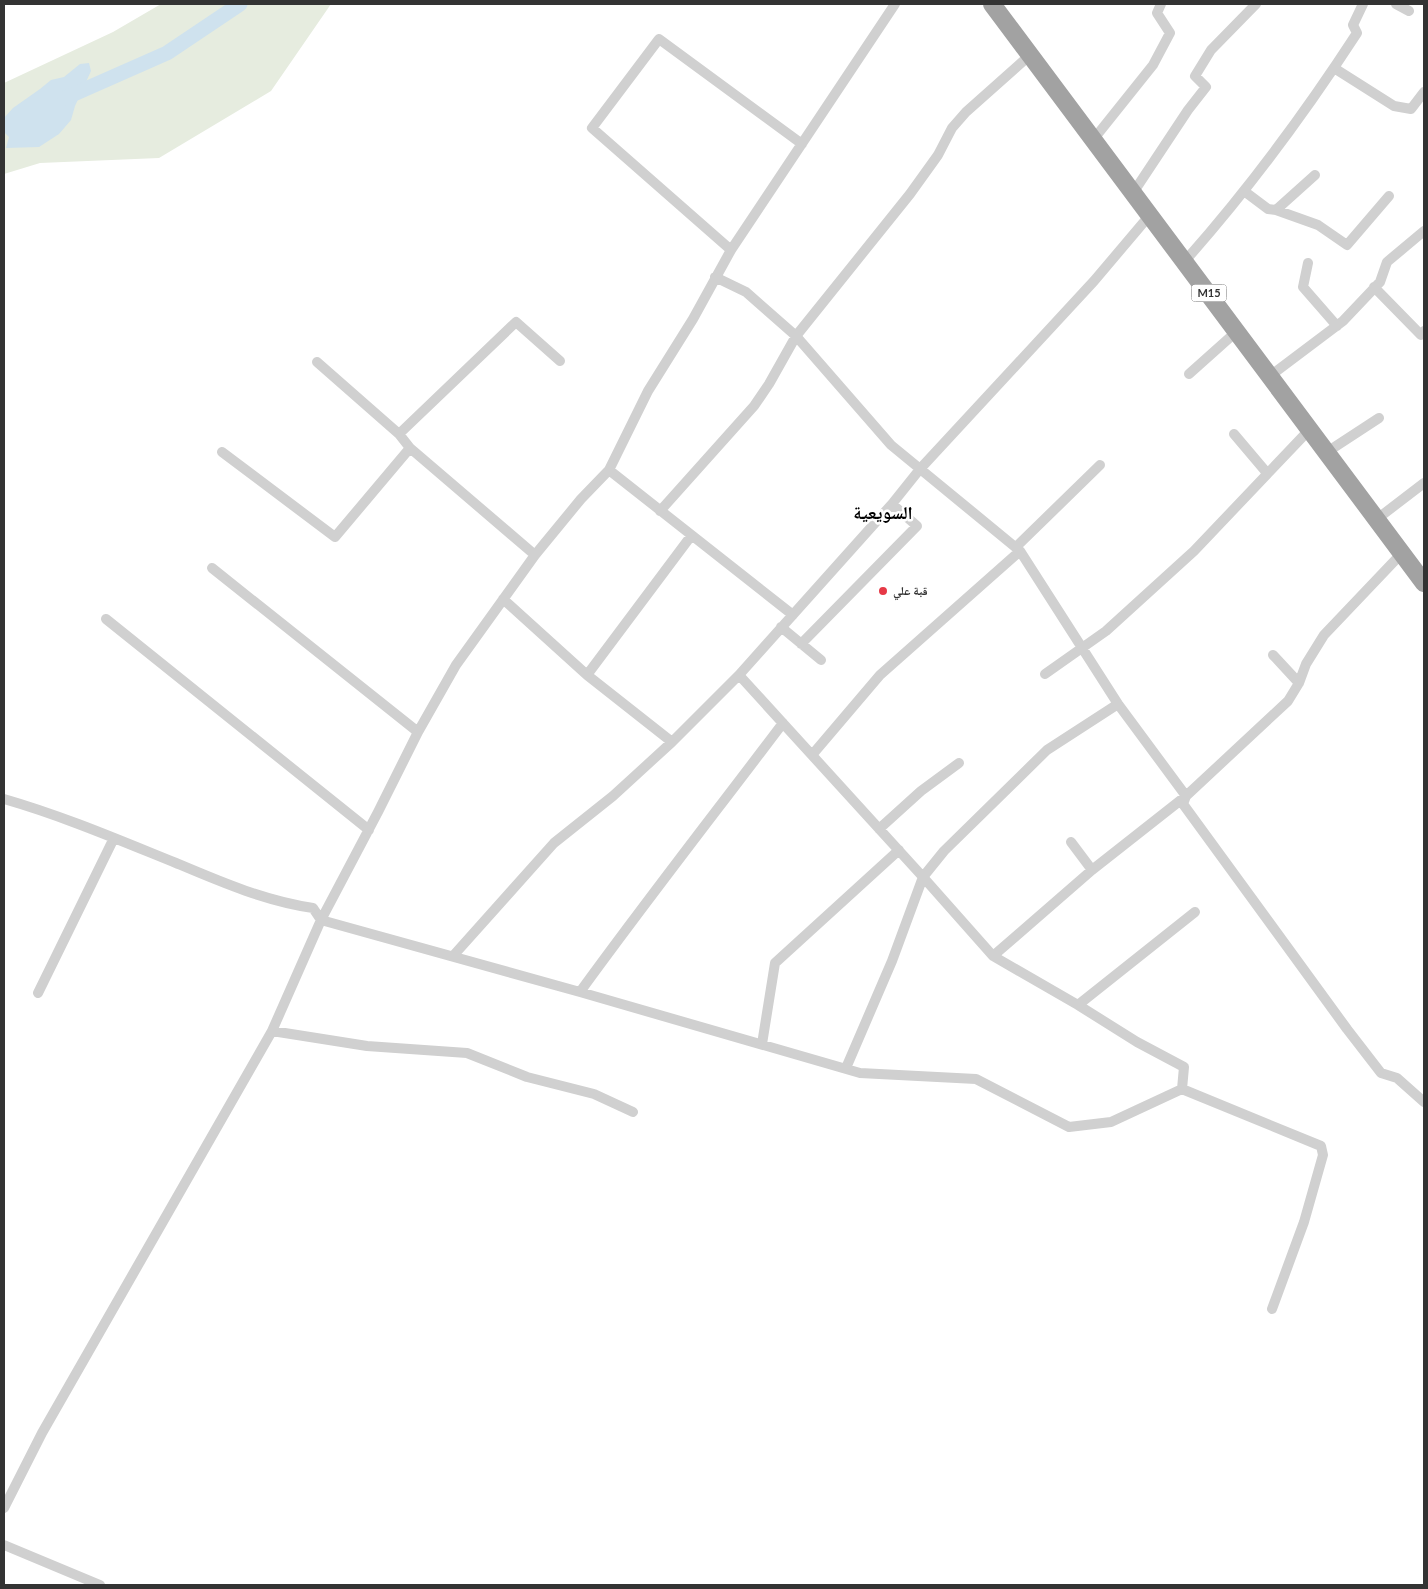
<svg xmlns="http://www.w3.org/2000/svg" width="1428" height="1589" viewBox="0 0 1428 1589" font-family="Lato,'Noto Naskh Arabic',sans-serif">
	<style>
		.green { fill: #e6ecdf }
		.water { fill: #cfe2ee }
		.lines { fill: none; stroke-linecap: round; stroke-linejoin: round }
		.river { stroke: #cfe2ee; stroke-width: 15 }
		.minor { stroke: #d0d0d0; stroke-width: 10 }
		.trunk { stroke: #a2a2a2; stroke-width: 18 }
		.poi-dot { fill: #e63946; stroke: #fff; stroke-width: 2 }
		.labels { text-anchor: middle; stroke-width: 5; stroke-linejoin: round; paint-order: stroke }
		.shield { fill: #fff; stroke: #707070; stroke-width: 1 }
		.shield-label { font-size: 11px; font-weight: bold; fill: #333 }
		.poi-label { font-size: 12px; font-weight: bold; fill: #333; stroke: #fff; text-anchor: start }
		.district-label { font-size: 18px; font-weight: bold; fill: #000; stroke: #fff }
	</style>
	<rect width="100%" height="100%" fill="#fff"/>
	<path class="green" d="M161,4H331L271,91L159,158L40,163L4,174V83L113,32Z"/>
	<path class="water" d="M89,63L91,71L75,106L71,120L59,134L39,147L6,148L9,137L4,132V118L13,108L40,89L51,80L64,77L80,64Z"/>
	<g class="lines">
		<path class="river" d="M65,98L167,53L240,4"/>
		<path class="minor" d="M1396,4L1409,11
			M1334,68L1394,106L1411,109L1424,92
			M1093,140L1153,65L1170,33L1157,13L1161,4
			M1244,191L1268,209L1276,210L1318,225L1347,245L1389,196
			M1133,193L1188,110L1206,87L1195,76L1211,50L1256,4
			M1276,210L1315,175
			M731,250L592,128L659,39L802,144
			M1185,261C1248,190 1305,113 1357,33L1353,25L1363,4
			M1308,263L1303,287L1337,326
			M715,277L746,292L796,336L891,445L1020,551L1118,704L1186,796L1183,804L1347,1029L1381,1073L1397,1078L1424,1102
			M1374,287L1421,335L1424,331
			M317,362L399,434L410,448L535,555
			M1189,374L1236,332
			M1270,376L1343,321L1380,282L1387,262L1424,231
			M399,434L516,322L560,361
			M1234,434L1267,473
			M222,452L335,537L410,448
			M1327,452L1379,418
			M609,470L793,615
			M660,511L754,406L769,384L796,336L910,194L938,155L952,128L966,112L1030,55
			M1377,519L1424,483
			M1016,547L1100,465
			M212,568L418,732
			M503,599L587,675L672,742
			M106,619L369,830
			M781,627L821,660
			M801,644L917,526L892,504
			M1273,655L1299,683
			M1045,674L1106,631L1194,551L1310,429
			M587,675L691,536
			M739,675L923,877L993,956L1078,1005L1137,1042L1184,1067L1182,1089
			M812,755L880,675L1020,551
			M4,799C63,816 119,840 176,863C221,882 265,901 313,908L321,920L580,992L860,1073L976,1079L1069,1127L1111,1122L1182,1089L1321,1146L1323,1155L1304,1222L1272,1309
			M879,829L921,791L959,763
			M1071,842L1092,870
			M453,956L554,843L613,796L672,742L739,675L892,504L920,469L1094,281L1149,216
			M993,956L1092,870L1186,796L1288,701L1299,683L1306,664L1324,635L1402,553
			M580,992C646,901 715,813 783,723
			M38,993L114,838
			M1078,1005L1195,912
			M272,1031L367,1046L467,1053L527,1077L594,1094L633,1112
			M762,1044L775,963L899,850
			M846,1068L892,961L923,877L944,851L1047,750L1118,704
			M4,1508L42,1433L272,1031L321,920L378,812L418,732L456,665L535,555L581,499L609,470L648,391L693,319L731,250L895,4
			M4,1545L100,1585"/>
		<path class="trunk" d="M992,4L1424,583"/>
	</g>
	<circle class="poi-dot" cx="883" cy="591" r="5"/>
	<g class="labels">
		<rect class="shield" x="1191.5" y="284.5" width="35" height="17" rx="4"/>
		<g class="shield-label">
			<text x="1209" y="297">M15</text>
		</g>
		<g class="poi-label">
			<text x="893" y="595">قبة علي</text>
		</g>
		<g class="district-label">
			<text x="883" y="519">السويعية</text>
		</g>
	</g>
	<rect width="1428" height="1589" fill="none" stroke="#333333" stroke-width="10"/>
</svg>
